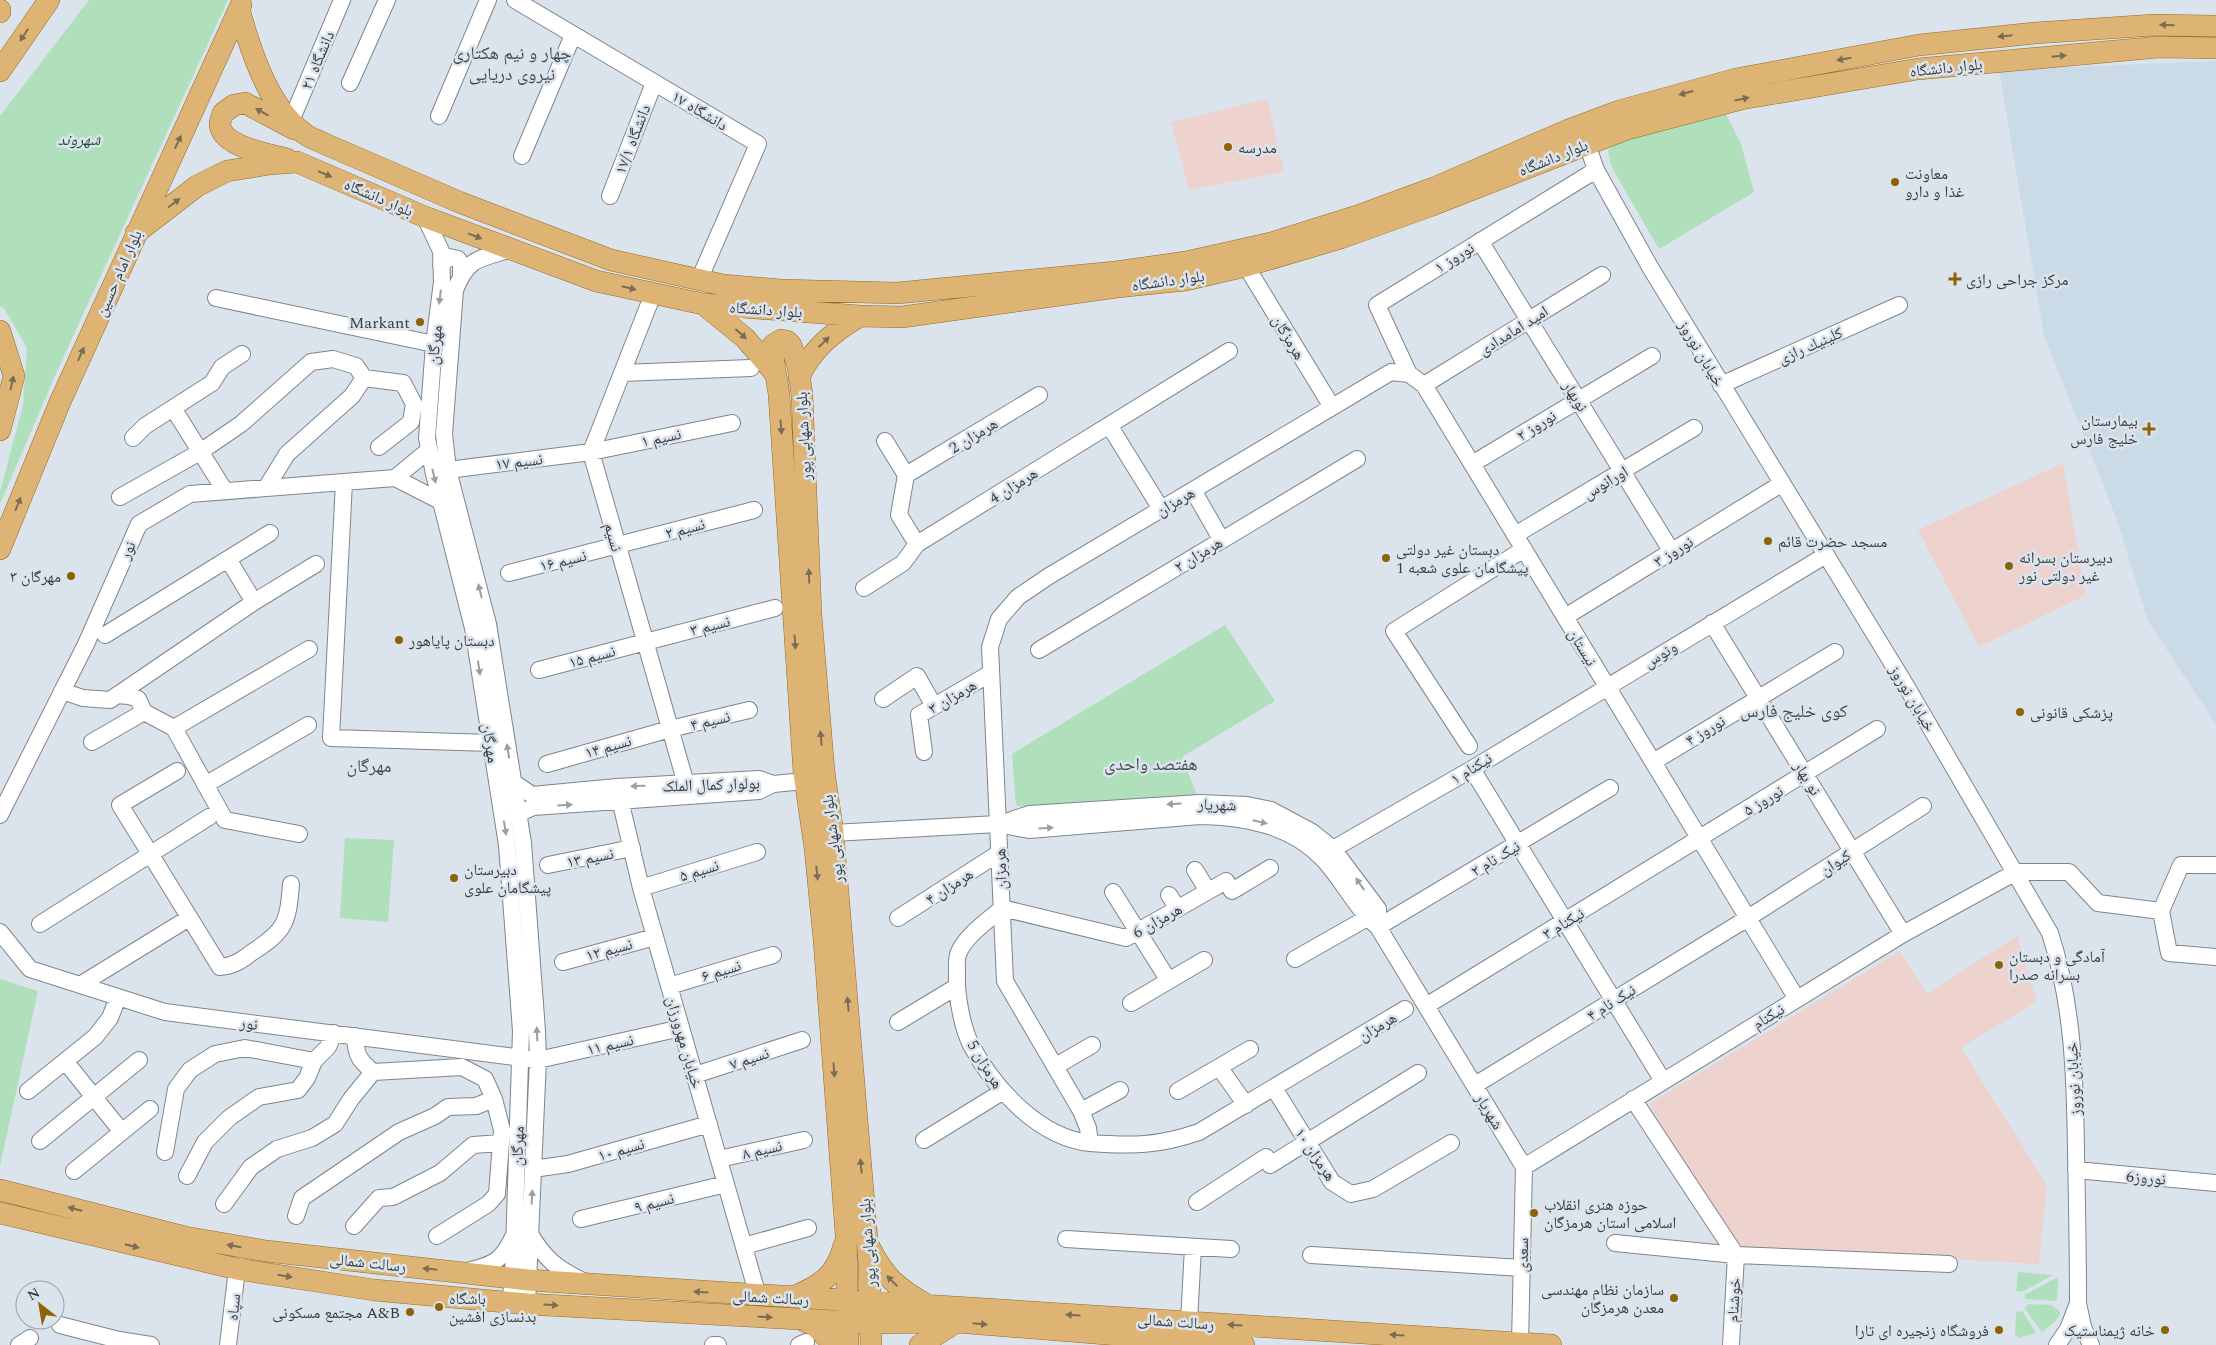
<svg xmlns="http://www.w3.org/2000/svg" width="2216" height="1345" viewBox="0 0 2216 1345" font-family="Spectral,'Noto Naskh Arabic',serif">
	<style>
		.built { fill: #cbdae7 }
		.education { fill: #edd2ce }
		.green { fill: #b0e0bb }
		.lines { fill: none; stroke-linecap: round; stroke-linejoin: round }
		.minor-casing { stroke: #7d868d; stroke-width: 18 }
		.major-casing { stroke: #966a25; stroke-width: 22 }
		.minor { stroke: #fff; stroke-width: 16 }
		.major { stroke: #deb474; stroke-width: 21 }
		.oneway { fill: #7b6d55 }
		.oneway2 { fill: #9c9ea0 }
		.poi-dot { fill: #8c6305; stroke: #dbe4ec; stroke-width: 2 }
		.labels { text-anchor: middle; stroke-width: 5; stroke-linejoin: round; paint-order: stroke }
		.street-label { font-size: 16px; fill: #393d40; stroke: #dbe4ec }
		.park-label { font-size: 16px; font-style: italic; fill: #1c522f; stroke: #dbe4ec }
		.poi-label { font-size: 16px; fill: #393d40; stroke: #dbe4ec; text-anchor: start }
		.neighbourhood-label { font-size: 18px; fill: #444b51; stroke: #dbe4ec }
	</style>
	<rect width="100%" height="100%" fill="#dbe4ec"/>
	<path class="built" d="M2216,61V724L2148,621L2118,523L2044,335L1999,70Z"/>
	<path class="education" d="M1267,99L1284,172L1189,190L1171,122Z
		M2063,463L2086,595L1979,647L1918,530Z
		M2017,936L2037,1001L1961,1048L2047,1185L2039,1264L1733,1247L1649,1104L1900,951L1927,994Z"/>
	<path class="green" d="M89,0H228L58,369L0,504V492L23,405L27,348L4,308L0,306V116Z
		M1724,110L1741,144L1754,192L1659,249L1611,166L1608,150L1617,143Z
		M1225,625L1275,701L1182,757L1199,800L1016,806L1012,754Z
		M345,838L394,840L388,922L340,918Z
		M0,979L38,991L0,1166Z
		M2018,1272L2053,1275L2022,1292L2016,1291Z
		M2058,1277L2057,1301L2026,1299L2024,1295Z
		M2028,1304L2052,1305L2061,1313L2054,1323L2042,1332L2025,1309Z
		M2022,1311L2036,1333L2019,1338L2015,1334L2016,1312Z"/>
	<g class="lines">
		<defs>
			<path id="minor" d="M515,0L758,144L699,280
				M350,83L387,0
				M439,116L488,0
				M291,121L342,0
				M1587,144L1596,170L1650,267L1905,684L2050,933C2073,1004 2075,1076 2076,1151C2077,1201 2078,1252 2078,1303L2083,1327L2091,1345
				M522,156L573,35
				M610,196L654,83
				M425,217L441,251L442,282L434,344L427,438L434,474L473,628L507,845L521,1031L513,1279L510,1303
				M1480,241L1672,552
				M511,249C479,260 469,256 455,290L444,434L448,470L488,624L523,843L537,1031L538,1060L527,1304
				M441,265L449,257L458,259L461,264V275
				M1246,266L1332,407
				M653,294L591,452L686,784
				M216,298L434,344
				M622,373L751,368
				M1409,374L1377,305L1596,170
				M364,378L403,383L414,404L411,422L379,447
				M1424,385L1602,275
				M1721,385L1899,305
				M173,408L225,491
				M1109,425L1161,509
				M133,438L145,426L212,383L222,367L242,354
				M885,441L906,475L899,515L917,544
				M429,450L395,478L440,501
				M1472,464L1652,356
				M448,470L591,452L732,423
				M906,475L1039,395
				M344,482L331,738L491,743
				M266,488L287,454L352,396L364,378
				M1193,490L1221,539
				M120,497L200,452L241,424L311,362L333,359L356,366L364,378
				M1515,535L1694,428
				M228,559L254,602
				M509,573L754,510
				M864,588L903,563L917,544L1229,351
				M1565,617L1781,484
				M1712,623L1903,934
				M105,635L270,533
				M1039,650L1357,459
				M539,670L775,608
				M62,691L83,698L110,700L254,602L316,564
				M883,699L917,676L934,706
				M144,712L174,728L309,649
				M174,728L225,820L299,834
				M92,742L144,712L138,699L129,696L117,695
				M1469,746L1394,631L1524,549
				M924,752L919,715L991,673
				M1653,762L1835,652
				M547,764L670,729L749,710
				M1472,769L1663,1081
				M177,771L120,805L220,967C233,966 241,961 251,953C285,931 288,924 291,884
				M513,782L532,795L617,787L759,779L773,784L815,780
				M205,785L308,725
				M617,787L641,888L758,1296
				M518,814L533,807L759,791L773,784
				M0,815L86,644L139,524L190,494L395,478
				M1000,824L1029,814L1200,803L1247,805L1271,810L1312,832L1333,849L1378,909V927
				M833,833L998,824L1029,830L1200,816C1245,817 1291,825 1323,859C1343,880 1355,908 1378,927L1524,1167
				M1323,859L1333,849L1472,769L1826,555
				M548,865L632,848
				M2216,865H2181L2161,911L2169,953L2216,957
				M1195,870L1208,891
				M641,888L757,852
				M1113,892L1169,981
				M1169,895L1178,909
				M898,918L999,853
				M40,924L209,817
				M1378,927L1610,788
				M0,932L30,969L165,1012L538,1060L681,1028
				M1295,959L1367,918
				M563,962L655,937
				M80,985L189,918
				M669,986L773,955
				M1131,1003L1204,960
				M1426,1006L1877,729
				M1405,1009L1199,1132C1158,1146 1133,1146 1090,1143L1088,1128L1081,1111L1005,981L990,647L999,619L1018,597L1049,576L1391,372L1409,374L1424,385L1797,999
				M898,1022L956,987
				M355,1036C356,1055 358,1059 373,1072L462,1067L485,1079L494,1099L502,1130L497,1194L488,1204L437,1236
				M65,1061L122,1132
				M1056,1066L1092,1045
				M1219,1067L1246,1105
				M695,1075L802,1040
				M1475,1085L1748,918L1923,806
				M1274,1088L1332,1182L1351,1194L1373,1189L1451,1143
				M28,1091L95,1037L110,1018L118,997
				M1178,1091L1250,1049
				M1633,1099L1736,1255L1731,1345
				M1081,1111L1120,1090
				M924,1140L1002,1092
				M40,1141L139,1060
				M1090,1143C1039,1138 994,1088 971,1045C962,1027 956,994 957,974C957,968 956,957 959,952C967,934 988,921 1002,908L1126,938L1226,881L1232,891L1270,868
				M165,1152L176,1089L190,1070L215,1054L245,1048L314,1061
				M719,1159L804,1140
				M1524,1167L1903,934L2016,872H2069L2098,903L2161,911
				M533,1169L568,1164L709,1124
				M2076,1170L2216,1183
				M74,1171L150,1109
				M187,1176L205,1142L229,1118L259,1097L298,1090L307,1078L314,1061L328,1047L334,1033
				M1197,1202L1266,1157L1270,1165L1418,1073
				M224,1204L251,1167L277,1149L312,1138L335,1124L351,1099L373,1072
				M296,1216L302,1198L399,1132L435,1116L448,1107L476,1106L494,1099
				M581,1219L726,1184
				M354,1226L379,1198L393,1197L440,1173L473,1145L501,1143
				M530,1234C545,1259 557,1269 583,1281
				M1066,1239L1231,1249
				M1615,1243L1736,1255L1949,1264
				M744,1246L808,1228
				M1311,1255L1522,1268
				M467,1271C493,1265 502,1261 513,1237
				M1189,1322L1193,1247
				M60,1325L119,1340L151,1345
				M1520,1343L1524,1167
				M19,1345L30,1338
				M228,1345L237,1269
				M713,1345H718
				M799,1345L806,1342
				M2057,1345L2068,1329L2078,1303"/>
			<path id="major" d="M239,9C250,49 269,109 305,134C310,138 317,140 323,143L459,202L611,260L723,285L781,290L897,293L1115,272L1186,262L1271,243L1357,216L1436,187L1568,130L1619,111L1736,79L1919,45L2035,33L2154,25L2216,26
				M0,10V12
				M0,71L49,0
				M287,159C269,154 221,147 220,124C220,121 222,116 223,113L234,105L245,103L294,129
				M136,233L197,186L227,171L270,164L297,162L425,217L596,281L703,304L860,316L902,317L1117,287L1186,280L1246,266L1341,238L1430,206L1627,129L1741,99L1918,69L2159,47L2216,48
				M703,304L745,338L774,372
				M0,331L14,376L0,430
				M799,377C812,349 833,332 860,316
				M0,549L60,402L241,5
				M0,1190L185,1237L266,1251L528,1280L1551,1345
				M0,1213L237,1269L374,1290L527,1304L871,1323L956,1322L1244,1345
				M870,1248C884,1276 897,1288 924,1303
				M793,1297C821,1285 836,1276 844,1245
				M804,1321L814,1325L835,1345
				M848,1345L846,1235L824,940L815,849L804,773L779,395C778,384 771,353 773,345L781,340L787,341L791,345L798,366L802,395L811,615L824,771L833,833L869,1263L871,1345
				M920,1345L955,1323"/>
		</defs>
		<use href="#minor" class="minor-casing"/>
		<use href="#major" class="major-casing"/>
		<use href="#minor" class="minor"/>
		<use href="#major" class="major"/>
	</g>
	<defs><path id="oneway-solid" d="M-6-.8H1V-3.2L6.5 0L1 3.2V.8H-6Z" transform="scale(1.25)"/></defs>
	<g class="oneway">
		<use href="#oneway-solid" transform="translate(2167 25) rotate(-179)"/>
		<use href="#oneway-solid" transform="translate(24 35) rotate(124)"/>
		<use href="#oneway-solid" transform="translate(2005 36) rotate(174)"/>
		<use href="#oneway-solid" transform="translate(2059 56) rotate(-5)"/>
		<use href="#oneway-solid" transform="translate(1844 59) rotate(170)"/>
		<use href="#oneway-solid" transform="translate(1686 93) rotate(165)"/>
		<use href="#oneway-solid" transform="translate(1742 99) rotate(-12)"/>
		<use href="#oneway-solid" transform="translate(262 112) rotate(-151)"/>
		<use href="#oneway-solid" transform="translate(178 142) rotate(-65)"/>
		<use href="#oneway-solid" transform="translate(325 174) rotate(23)"/>
		<use href="#oneway-solid" transform="translate(174 203) rotate(-37)"/>
		<use href="#oneway-solid" transform="translate(475 236) rotate(21)"/>
		<use href="#oneway-solid" transform="translate(629 288) rotate(13)"/>
		<use href="#oneway-solid" transform="translate(741 334) rotate(42)"/>
		<use href="#oneway-solid" transform="translate(824 342) rotate(-44)"/>
		<use href="#oneway-solid" transform="translate(81 354) rotate(-66)"/>
		<use href="#oneway-solid" transform="translate(12 383) rotate(-78)"/>
		<use href="#oneway-solid" transform="translate(781 427) rotate(86)"/>
		<use href="#oneway-solid" transform="translate(18 504) rotate(-68)"/>
		<use href="#oneway-solid" transform="translate(809 576) rotate(-92)"/>
		<use href="#oneway-solid" transform="translate(795 642) rotate(86)"/>
		<use href="#oneway-solid" transform="translate(821 738) rotate(-95)"/>
		<use href="#oneway-solid" transform="translate(817 873) rotate(84)"/>
		<use href="#oneway-solid" transform="translate(848 1004) rotate(-95)"/>
		<use href="#oneway-solid" transform="translate(834 1070) rotate(86)"/>
		<use href="#oneway-solid" transform="translate(861 1166) rotate(-95)"/>
		<use href="#oneway-solid" transform="translate(75 1209) rotate(-166)"/>
		<use href="#oneway-solid" transform="translate(132 1246) rotate(14)"/>
		<use href="#oneway-solid" transform="translate(234 1246) rotate(-170)"/>
		<use href="#oneway-solid" transform="translate(430 1269) rotate(-174)"/>
		<use href="#oneway-solid" transform="translate(285 1276) rotate(9)"/>
		<use href="#oneway-solid" transform="translate(892 1281) rotate(-136)"/>
		<use href="#oneway-solid" transform="translate(701 1292) rotate(-176)"/>
		<use href="#oneway-solid" transform="translate(551 1305) rotate(3)"/>
		<use href="#oneway-solid" transform="translate(1073 1315) rotate(-176)"/>
		<use href="#oneway-solid" transform="translate(765 1317) rotate(3)"/>
		<use href="#oneway-solid" transform="translate(980 1324) rotate(5)"/>
		<use href="#oneway-solid" transform="translate(1235 1325) rotate(-177)"/>
		<use href="#oneway-solid" transform="translate(1397 1335) rotate(-176)"/>
	</g>
	<g class="oneway2">
		<use href="#oneway-solid" transform="translate(440 297) rotate(97)"/>
		<use href="#oneway-solid" transform="translate(434 476) rotate(77)"/>
		<use href="#oneway-solid" transform="translate(480 591) rotate(-104)"/>
		<use href="#oneway-solid" transform="translate(479 668) rotate(81)"/>
		<use href="#oneway-solid" transform="translate(508 751) rotate(-99)"/>
		<use href="#oneway-solid" transform="translate(638 786) rotate(178)"/>
		<use href="#oneway-solid" transform="translate(1174 804) rotate(176)"/>
		<use href="#oneway-solid" transform="translate(565 805) rotate(-4)"/>
		<use href="#oneway-solid" transform="translate(1260 822) rotate(13)"/>
		<use href="#oneway-solid" transform="translate(505 828) rotate(81)"/>
		<use href="#oneway-solid" transform="translate(1046 828) rotate(-4)"/>
		<use href="#oneway-solid" transform="translate(1360 884) rotate(-125)"/>
		<use href="#oneway-solid" transform="translate(537 1034) rotate(-93)"/>
		<use href="#oneway-solid" transform="translate(532 1197) rotate(-87)"/>
	</g>
	<g class="poi-dot">
		<circle cx="1228" cy="147" r="5"/>
		<circle cx="1895" cy="182" r="5"/>
		<path d="M1952.5 271.5h5v5h5v5h-5v5h-5v-5h-5v-5h5z"/>
		<circle cx="420" cy="322" r="5"/>
		<path d="M2146.5 421.5h5v5h5v5h-5v5h-5v-5h-5v-5h5z"/>
		<circle cx="1768" cy="541" r="5"/>
		<circle cx="1386" cy="558" r="5"/>
		<circle cx="2009" cy="566" r="5"/>
		<circle cx="71" cy="576" r="5"/>
		<circle cx="399" cy="640" r="5"/>
		<circle cx="2020" cy="712" r="5"/>
		<circle cx="454" cy="878" r="5"/>
		<circle cx="1999" cy="965" r="5"/>
		<circle cx="1534" cy="1213" r="5"/>
		<circle cx="1674" cy="1298" r="5"/>
		<circle cx="439" cy="1307" r="5"/>
		<circle cx="410" cy="1312" r="5"/>
		<circle cx="1999" cy="1330" r="5"/>
		<circle cx="2165" cy="1330" r="5"/>
	</g>
	<g class="labels">
		<g class="street-label">
			<text transform="translate(317 60) rotate(-67)" y="6">دانشگاه ۲۱</text>
			<text transform="translate(1946 67) rotate(-6)" y="6">بلوار دانشگاه</text>
			<text transform="translate(700 110) rotate(31)" y="6">دانشگاه ۱۷</text>
			<text transform="translate(632 139) rotate(-69)" y="6">دانشگاه ۱۷/۱</text>
			<text transform="translate(1553 157) rotate(-22)" y="6">بلوار دانشگاه</text>
			<text transform="translate(379 197) rotate(23)" y="6">بلوار دانشگاه</text>
			<text transform="translate(1454 257) rotate(-32)" y="6">نوروز ۱</text>
			<text transform="translate(118 273) rotate(-66)" y="6">بلوار امام حسین</text>
			<text transform="translate(1168 280) rotate(-8)" y="6">بلوار دانشگاه</text>
			<text transform="translate(766 309) rotate(4)" y="6">بلوار دانشگاه</text>
			<text transform="translate(1513 330) rotate(-32)" y="6">امید امامدادی</text>
			<text transform="translate(1289 337) rotate(59)" y="6">هرمزگان</text>
			<text transform="translate(434 345) rotate(-84)" y="6">مهرگان</text>
			<text transform="translate(1810 345) rotate(-24)" y="6">كلينيك رازی</text>
			<text transform="translate(1702 353) rotate(59)" y="6">خیابان نوروز</text>
			<text transform="translate(1576 396) rotate(58)" y="6">نوبهار</text>
			<text transform="translate(1536 425) rotate(-32)" y="6">نوروز ۲</text>
			<text transform="translate(973 435) rotate(-31)" y="6">هرمزان 2</text>
			<text transform="translate(803 436) rotate(-93)" y="6">بلوار شهابی پور</text>
			<text transform="translate(661 437) rotate(-12)" y="6">نسیم ۱</text>
			<text transform="translate(519 461) rotate(-7)" y="6">نسیم ۱۷</text>
			<text transform="translate(1605 482) rotate(-31)" y="6">اورانوس</text>
			<text transform="translate(1013 485) rotate(-32)" y="6">هرمزان 4</text>
			<text transform="translate(1175 501) rotate(-31)" y="6">هرمزان</text>
			<text transform="translate(685 528) rotate(-15)" y="6">نسیم ۲</text>
			<text transform="translate(614 537) rotate(74)" y="6">نسیم</text>
			<text transform="translate(127 550) rotate(-66)" y="6">نور</text>
			<text transform="translate(1673 551) rotate(-32)" y="6">نوروز ۳</text>
			<text transform="translate(1198 554) rotate(-31)" y="6">هرمزان ۲</text>
			<text transform="translate(563 560) rotate(-14)" y="6">نسیم ۱۶</text>
			<text transform="translate(710 625) rotate(-14)" y="6">نسیم ۳</text>
			<text transform="translate(1583 647) rotate(59)" y="6">نیستان</text>
			<text transform="translate(1660 654) rotate(-31)" y="6">ونوس</text>
			<text transform="translate(592 656) rotate(-15)" y="6">نسیم ۱۵</text>
			<text transform="translate(952 696) rotate(-30)" y="6">هرمزان ۳</text>
			<text transform="translate(1913 698) rotate(59)" y="6">خیابان نوروز</text>
			<text transform="translate(710 720) rotate(-13)" y="6">نسیم ۴</text>
			<text transform="translate(1705 730) rotate(-31)" y="6">نوروز ۴</text>
			<text transform="translate(491 743) rotate(81)" y="6">مهرگان</text>
			<text transform="translate(608 746) rotate(-16)" y="6">نسیم ۱۴</text>
			<text transform="translate(1471 768) rotate(-32)" y="6">نیکنام ۱</text>
			<text transform="translate(1808 778) rotate(58)" y="6">نو بهار</text>
			<text transform="translate(711 784) rotate(-2)" y="6">بولوار کمال الملک</text>
			<text transform="translate(1763 800) rotate(-31)" y="6">نوروز ۵</text>
			<text transform="translate(1217 804) rotate(2)" y="6">شهریار</text>
			<text transform="translate(832 839) rotate(-97)" y="6">بلوار شهابی پور</text>
			<text transform="translate(590 857) rotate(-11)" y="6">نسیم ۱۳</text>
			<text transform="translate(1495 858) rotate(-31)" y="6">نیک نام ۲</text>
			<text transform="translate(1835 862) rotate(-33)" y="6">کیوان</text>
			<text transform="translate(1000 869) rotate(-92)" y="6">هرمزان</text>
			<text transform="translate(699 870) rotate(-17)" y="6">نسیم ۵</text>
			<text transform="translate(949 886) rotate(-33)" y="6">هرمزان ۴</text>
			<text transform="translate(1157 920) rotate(-29)" y="6">هرمزان 6</text>
			<text transform="translate(1563 923) rotate(-31)" y="6">نیکنام ۳</text>
			<text transform="translate(609 949) rotate(-15)" y="6">نسیم ۱۲</text>
			<text transform="translate(721 970) rotate(-17)" y="6">نسیم ۶</text>
			<text transform="translate(1611 1002) rotate(-32)" y="6">نیک نام ۴</text>
			<text transform="translate(1768 1016) rotate(-32)" y="6">نیکنام</text>
			<text transform="translate(249 1023) rotate(7)" y="6">نور</text>
			<text transform="translate(1377 1026) rotate(-31)" y="6">هرمزان</text>
			<text transform="translate(685 1042) rotate(74)" y="6">خیابان مهرورزان</text>
			<text transform="translate(610 1044) rotate(-13)" y="6">نسیم ۱۱</text>
			<text transform="translate(749 1058) rotate(-18)" y="6">نسیم ۷</text>
			<text transform="translate(986 1064) rotate(59)" y="6">هرمزان 5</text>
			<text transform="translate(2073 1079) rotate(-93)" y="6">خیابان نوروز</text>
			<text transform="translate(1490 1111) rotate(59)" y="6">شهریار</text>
			<text transform="translate(517 1146) rotate(-88)" y="6">مهرگان</text>
			<text transform="translate(621 1149) rotate(-16)" y="6">نسیم ۱۰</text>
			<text transform="translate(762 1149) rotate(-13)" y="6">نسیم ۸</text>
			<text transform="translate(1316 1154) rotate(56)" y="6">هرمزان ۱۰</text>
			<text transform="translate(2146 1177) rotate(5)" y="6">نوروز6</text>
			<text transform="translate(654 1202) rotate(-14)" y="6">نسیم ۹</text>
			<text transform="translate(867 1243) rotate(-94)" y="6">بلوار شهابی پور</text>
			<text transform="translate(1522 1255) rotate(-89)" y="6">سعدی</text>
			<text transform="translate(368 1262) rotate(6)" y="6">رسالت شمالی</text>
			<text transform="translate(771 1297) rotate(3)" y="6">رسالت شمالی</text>
			<text transform="translate(1733 1300) rotate(-87)" y="6">خوشنام</text>
			<text transform="translate(233 1307) rotate(-84)" y="6">سپاه</text>
			<text transform="translate(1176 1321) rotate(4)" y="6">رسالت شمالی</text>
		</g>
		<g class="park-label">
			<text x="79" y="145">شهروند</text>
		</g>
		<g class="poi-label">
			<text x="1238" y="153">مدرسه</text>
			<text x="1905" y="179">معاونت<tspan x="1905" dy="18">غذا و دارو</tspan></text>
			<text x="1966" y="285">مرکز جراحی رازی</text>
			<text x="410" y="328" text-anchor="end">Markant</text>
			<text x="2138" y="426" text-anchor="end">بیمارستان<tspan x="2138" dy="18">خلیج فارس</tspan></text>
			<text x="1778" y="547">مسجد حضرت قائم</text>
			<text x="1396" y="555">دبستان غیر دولتی<tspan x="1396" dy="18">پیشگامان علوی شعبه 1</tspan></text>
			<text x="2019" y="563">دبیرستان بسرانه<tspan x="2019" dy="18">غیر دولتی نور</tspan></text>
			<text x="61" y="582" text-anchor="end">مهرگان ۳</text>
			<text x="409" y="646">دبستان پایاهور</text>
			<text x="2030" y="718">پزشکی قانونی</text>
			<text x="464" y="875">دبیرستان<tspan x="464" dy="18">پیشگامان علوی</tspan></text>
			<text x="2009" y="962">آمادگی و دبستان<tspan x="2009" dy="18">بسرانه صدرا</tspan></text>
			<text x="1544" y="1210">حوزه هنری انقلاب<tspan x="1544" dy="18">اسلامی استان هرمزگان</tspan></text>
			<text x="1664" y="1295" text-anchor="end">سازمان نظام مهندسی<tspan x="1664" dy="18">معدن هرمزگان</tspan></text>
			<text x="449" y="1304">باشگاه<tspan x="449" dy="18">بدنسازی افشین</tspan></text>
			<text x="400" y="1318" text-anchor="end">مجتمع مسکونی A&amp;B</text>
			<text x="1989" y="1336" text-anchor="end">فروشگاه زنجیره ای تارا</text>
			<text x="2155" y="1336" text-anchor="end">خانه ژیمناستیک</text>
		</g>
		<g class="neighbourhood-label">
			<text x="512" y="59">چهار و نیم هکتاری<tspan x="512" dy="21">نیروی دریایی</tspan></text>
			<text x="1794" y="717">کوی خلیج فارس</text>
			<text x="1151" y="770">هفتصد واحدی</text>
			<text x="369" y="772">مهرگان</text>
		</g>
	</g>
	<g transform="translate(40 1305) rotate(329)"><circle r="24" fill="#dbe4ec" stroke="#9aa1a7"/>
	<path d="M0-4L9 19L0 12L-9 19Z" fill="#8c6305"/>
	<text y="-8" font-size="14" font-weight="bold" text-anchor="middle" fill="#393d40">N</text>
	</g>
</svg>
